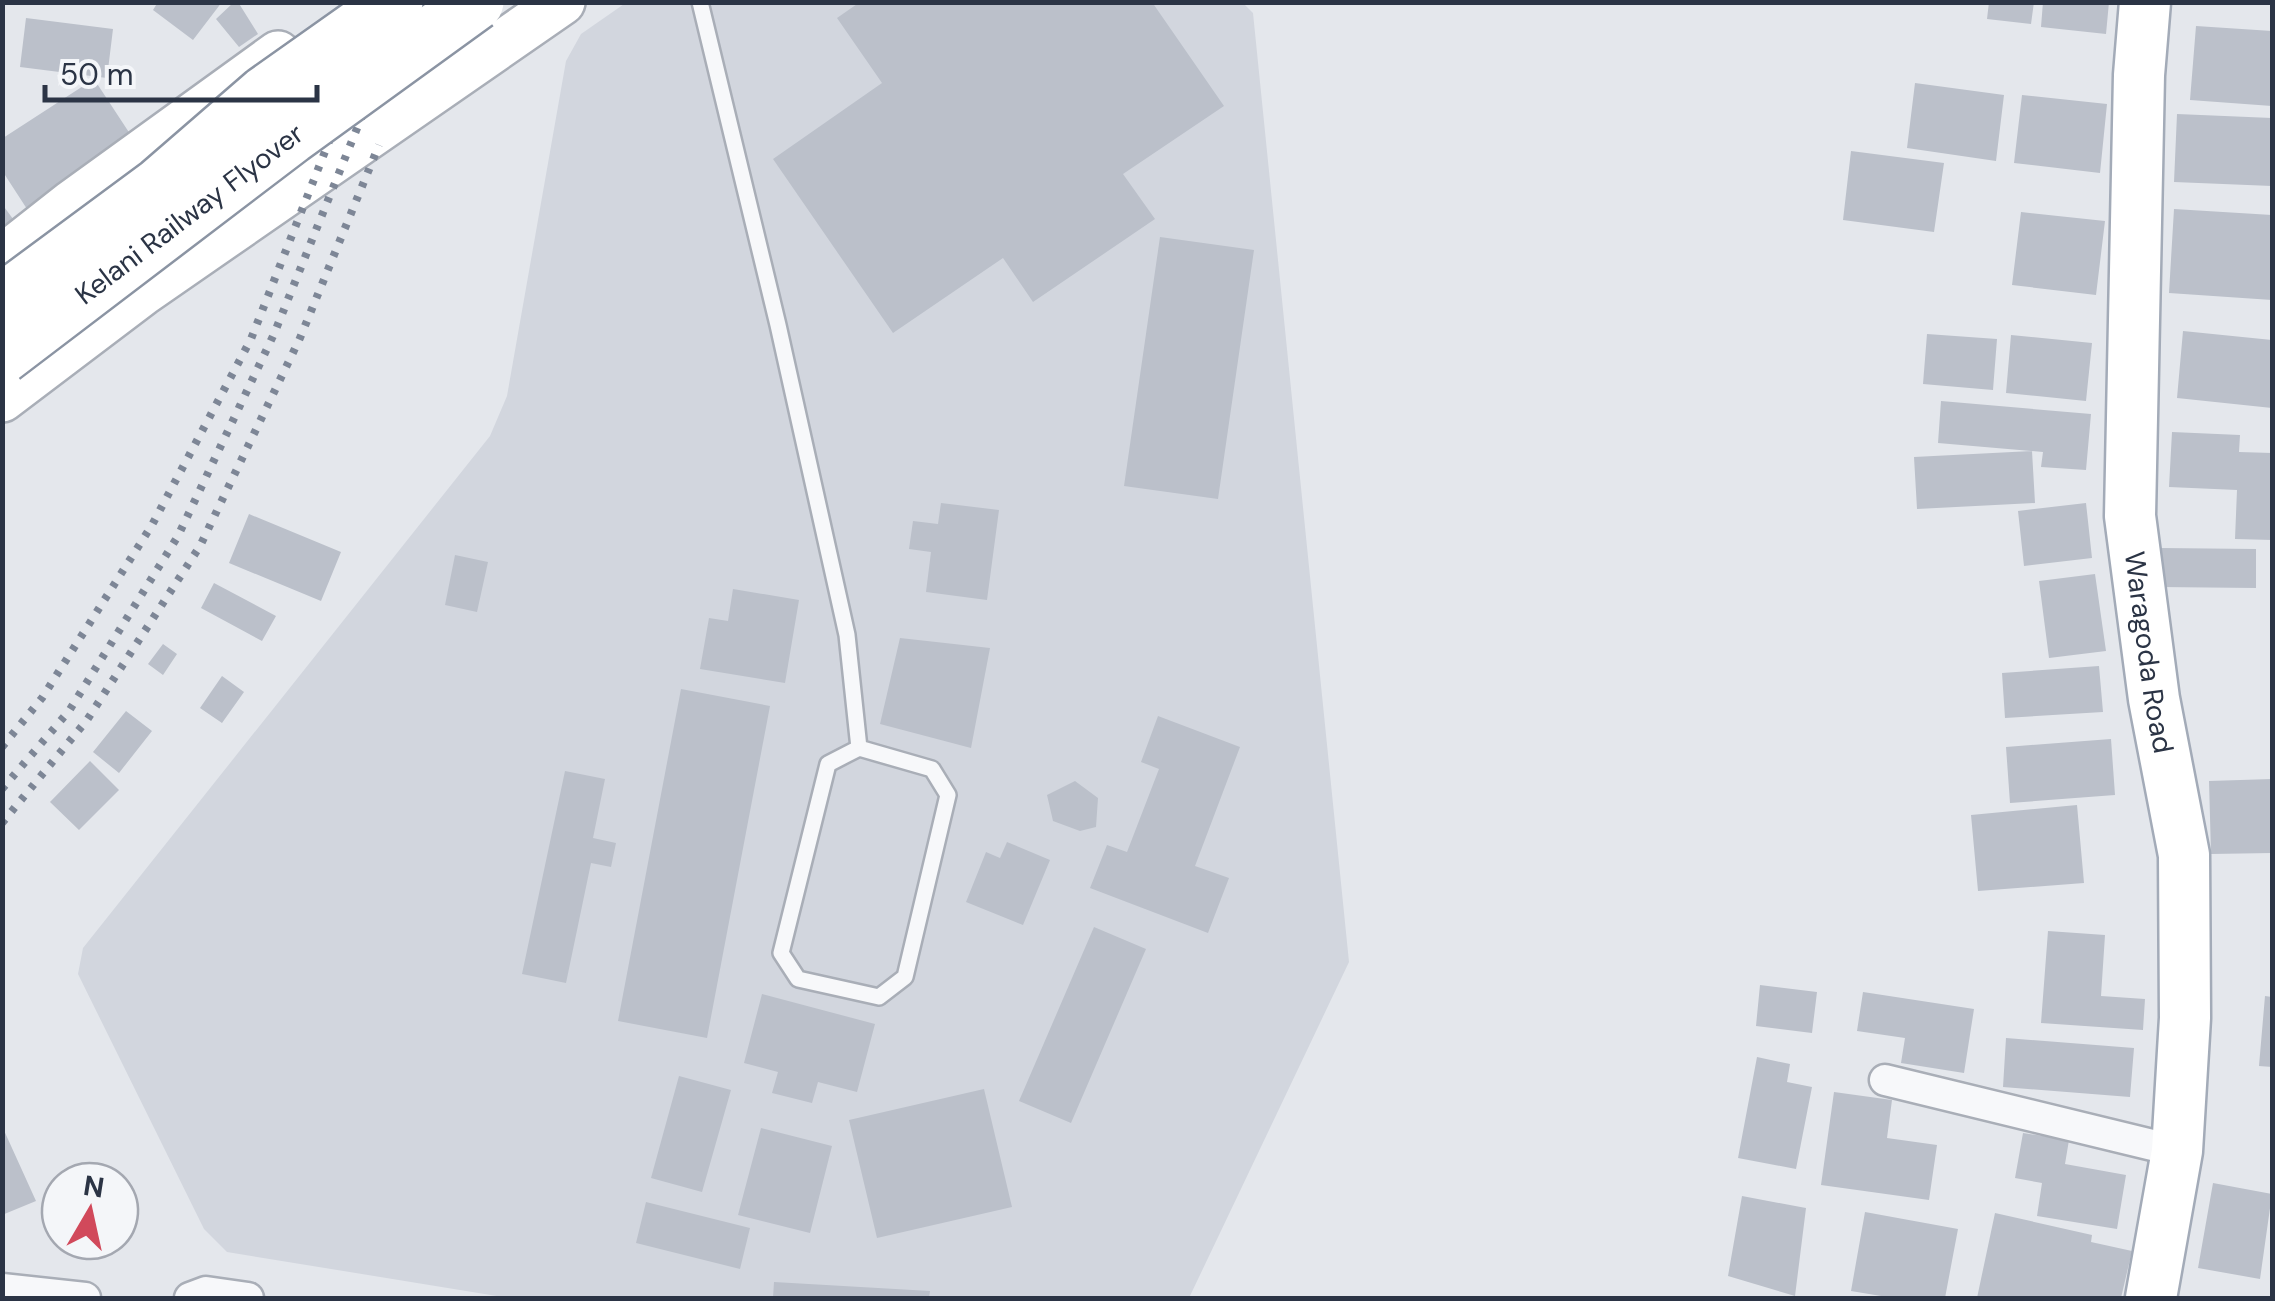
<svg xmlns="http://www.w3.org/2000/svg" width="2275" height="1301" viewBox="0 0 2275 1301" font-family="'DM Sans',sans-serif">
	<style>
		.built { fill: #d2d6de }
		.building { fill: #bbc0ca }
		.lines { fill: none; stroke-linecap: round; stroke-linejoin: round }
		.lane-casing { stroke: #a9aeb7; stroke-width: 20 }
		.street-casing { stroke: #a9aeb7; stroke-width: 35 }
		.secondary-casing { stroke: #a9aeb7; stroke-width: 50 }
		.primary-casing { stroke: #a3abb8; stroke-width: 55 }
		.lane { stroke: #f7f8fa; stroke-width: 15 }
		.street { stroke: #f7f8fa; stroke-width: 30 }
		.secondary { stroke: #fff; stroke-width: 45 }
		.primary { stroke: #fff; stroke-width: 50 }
		.rail { stroke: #7d8696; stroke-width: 8; stroke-dasharray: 5 10; stroke-linecap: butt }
		.highway-bridge-casing { stroke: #8b94a3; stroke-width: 60; stroke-linecap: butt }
		.highway-bridge { stroke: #fff; stroke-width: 55 }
		.labels { text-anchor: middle; stroke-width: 8; stroke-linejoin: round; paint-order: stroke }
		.street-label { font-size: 28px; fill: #2b3445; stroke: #f4f6f9 }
	</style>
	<rect width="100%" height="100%" fill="#e4e7ec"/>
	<path class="built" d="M627,2H1242L1253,13L1349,962L1189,1298H509L227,1252L204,1229L78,974L83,948L490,436L507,396L566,61L581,34Z"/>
	<path class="building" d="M158,2H222L193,40L153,10Z
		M234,2H238L258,34L239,47L216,19Z
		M860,2H1152L1224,106L1123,174L1155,219L1033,302L1003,258L893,333L773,159L882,83L837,18Z
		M1989,2H2034L2031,24L1987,19Z
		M2043,2H2109L2106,34L2041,27Z
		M26,18L113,29L107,78L20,67Z
		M2196,26L2272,31V106L2190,100Z
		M94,79L134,140L27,209L3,172V138Z
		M1915,83L2004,95L1996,161L1907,148Z
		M2022,95L2107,104L2100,173L2014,163Z
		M2177,114L2272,118V186L2174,182Z
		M1851,151L1944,163L1934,232L1843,220Z
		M2,204L13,219L2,226Z
		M2174,209L2272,215V300L2169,293Z
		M2021,212L2105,221L2096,295L2012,285Z
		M1160,237L1254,250L1218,499L1124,486Z
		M2183,331L2272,340V408L2177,398Z
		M1927,334L1997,339L1993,390L1923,384Z
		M2011,335L2092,343L2086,401L2006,393Z
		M1941,401L2091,414L2086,470L2041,467L2043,452L1938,443Z
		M2172,432L2240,435L2239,452L2272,453V540L2235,539L2237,490L2169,487Z
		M2032,451L2035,503L1917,509L1914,457Z
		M941,503L999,510L987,600L926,592L931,552L909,549L913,521L938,524Z
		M2086,503L2092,558L2024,566L2018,511Z
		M249,514L341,552L321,601L229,563Z
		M2161,548L2256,549V588L2160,587Z
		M455,555L488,562L477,612L445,605Z
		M2095,574L2106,651L2049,658L2039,581Z
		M214,583L276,616L262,641L201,608Z
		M733,589L799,600L785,683L700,669L709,618L728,621Z
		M900,638L990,648L971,748L880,724Z
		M163,644L177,654L163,675L148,664Z
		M2099,666L2103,712L2005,718L2002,673Z
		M222,676L244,692L222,723L200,708Z
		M681,689L770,706L707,1038L618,1021Z
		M126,711L152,731L119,773L93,752Z
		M1158,716L1240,747L1195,866L1229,878L1208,933L1090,888L1107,845L1127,852L1159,769L1141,762Z
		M2111,739L2115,795L2010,803L2006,747Z
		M90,761L119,790L79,830L50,802Z
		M565,771L605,779L593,838L616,843L611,867L591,863L566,983L522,974Z
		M2272,779V853L2211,854L2209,781Z
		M1075,781L1098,798L1096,827L1080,831L1053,821L1047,795Z
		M2077,805L2084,883L1978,891L1971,815Z
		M1007,842L1050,860L1023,925L966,902L986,852L1000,858Z
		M1094,927L1146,949L1071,1123L1019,1101Z
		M2048,931L2105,935L2101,996L2145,999L2143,1030L2041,1023Z
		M1760,985L1817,992L1812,1033L1756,1026Z
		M1863,992L1974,1009L1964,1073L1901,1063L1905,1038L1857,1031Z
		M762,994L875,1024L857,1092L818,1082L812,1103L772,1093L778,1072L744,1063Z
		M2265,996L2272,997V1067L2259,1066Z
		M2006,1038L2134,1048L2130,1097L2003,1087Z
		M1757,1057L1790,1064L1787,1082L1812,1087L1796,1169L1738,1158Z
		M679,1076L731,1090L702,1192L651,1178Z
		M984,1089L1012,1207L877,1238L849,1120Z
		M1834,1092L1892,1100L1887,1138L1937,1145L1929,1200L1821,1185Z
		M2,1126L36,1201L2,1215Z
		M761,1128L832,1146L810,1233L738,1215Z
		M2023,1133L2069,1140L2065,1164L2126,1175L2117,1229L2037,1216L2042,1183L2015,1178Z
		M2213,1183L2272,1194L2260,1279L2198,1268Z
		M1742,1196L1806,1208L1795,1296L1728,1276Z
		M646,1202L750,1228L740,1269L636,1243Z
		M1865,1212L1958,1229L1945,1298H1893L1851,1291Z
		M1995,1213L2092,1235L2091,1242L2132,1251L2121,1298H1977Z
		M774,1282L930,1291L929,1298H773Z"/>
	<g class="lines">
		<defs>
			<path id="lane" d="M700,2L778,325L847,635L859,748
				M859,748L932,769L948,795L905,977L879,997L798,979L781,953L828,764Z"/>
			<path id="street" d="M1885,1080L2177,1151
				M2,1289L85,1298
				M190,1298L206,1292L248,1298"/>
			<path id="secondary" d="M2,258L72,203L278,54
				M2,399L142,293L562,2"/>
			<g id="primary">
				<path id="s1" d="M2145,2L2139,75L2130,516L2154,699L2184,855L2185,1018L2177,1151L2151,1298"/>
			</g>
		</defs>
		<use href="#lane" class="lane-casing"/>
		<use href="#street" class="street-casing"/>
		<use href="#secondary" class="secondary-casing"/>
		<use href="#primary" class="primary-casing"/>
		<use href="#lane" class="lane"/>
		<use href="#street" class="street"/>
		<use href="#secondary" class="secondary"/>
		<use href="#primary" class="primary"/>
		<path class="rail" d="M2,747L42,698L152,525L251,339L384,2
			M2,789L69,711L178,536L274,334L408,2
			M2,823L87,720L200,546L300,338L379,145"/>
		<defs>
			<g id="highway-bridge">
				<path d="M2,302L160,185L265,94L395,2"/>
				<path id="s2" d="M2,356L291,136L476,2"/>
			</g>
		</defs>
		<use href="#highway-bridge" class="highway-bridge-casing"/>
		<use href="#highway-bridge" class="highway-bridge"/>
	</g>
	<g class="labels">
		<g class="street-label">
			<text dy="10" stroke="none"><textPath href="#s2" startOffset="235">Kelani Railway Flyover</textPath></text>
			<text dy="10" stroke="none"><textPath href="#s1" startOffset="652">Waragoda Road</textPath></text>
		</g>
	</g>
	<rect width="2275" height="1301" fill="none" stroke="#2b3445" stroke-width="10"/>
	<g transform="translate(90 1211) rotate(9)"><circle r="48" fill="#f4f6f9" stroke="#a4a8b1" stroke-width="2.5"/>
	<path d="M0-8L18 38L0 25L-18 38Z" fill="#d1495b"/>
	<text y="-15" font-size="28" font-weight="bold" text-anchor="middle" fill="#2b3445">N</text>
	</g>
	<path d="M45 85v15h272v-15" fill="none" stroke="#2b3445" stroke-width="5"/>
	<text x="60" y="85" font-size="30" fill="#2b3445" stroke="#f4f6f9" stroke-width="8" paint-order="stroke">50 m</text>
</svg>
